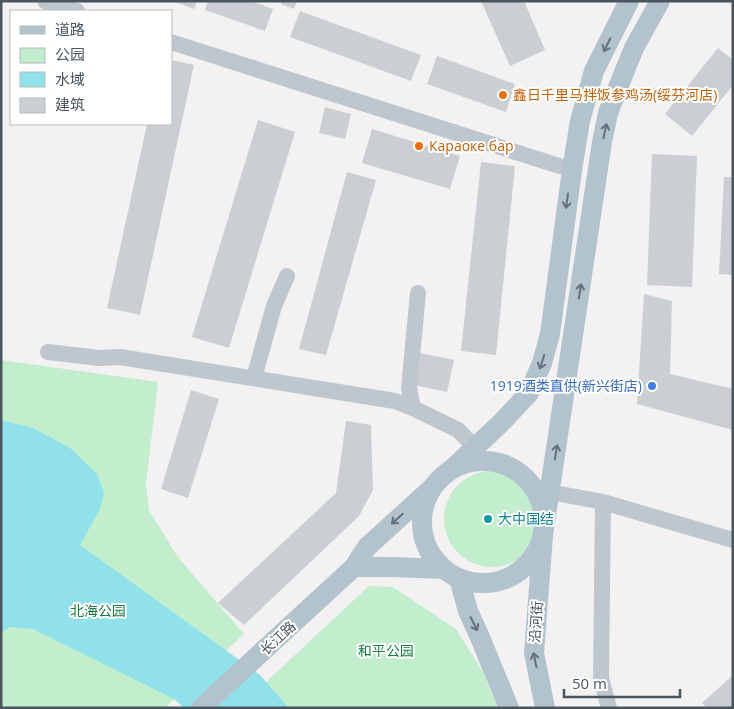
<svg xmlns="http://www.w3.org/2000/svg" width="734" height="709" viewBox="0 0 734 709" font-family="'Open Sans','Noto Sans SC',sans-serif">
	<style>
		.green { fill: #c2eece }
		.water { fill: #90e1ea }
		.building { fill: #cbcfd3 }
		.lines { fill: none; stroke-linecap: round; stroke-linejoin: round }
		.minor { stroke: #bdc7cd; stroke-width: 16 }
		.major { stroke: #b2c3ce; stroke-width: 20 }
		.oneway { stroke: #63717a }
		.food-dot { fill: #e8710a; stroke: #fff; stroke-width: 2 }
		.shop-dot { fill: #3f7fe0; stroke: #fff; stroke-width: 2 }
		.culture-dot { fill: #0f9aa8; stroke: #fff; stroke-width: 2 }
		.labels { text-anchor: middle; stroke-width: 4; stroke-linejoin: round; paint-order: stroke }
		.food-label { font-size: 14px; fill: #c56008; stroke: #fff; text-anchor: start }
		.shop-label { font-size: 14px; fill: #366cbe; stroke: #fff; text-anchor: end }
		.culture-label { font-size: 14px; fill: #0d838f; stroke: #fff; text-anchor: start }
		.park-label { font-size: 14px; fill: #1b7e41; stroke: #fff }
		.street-label { font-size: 14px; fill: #49565e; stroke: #fff }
	</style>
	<rect width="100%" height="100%" fill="#f3f1f1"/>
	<path class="green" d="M1,360L158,382L146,484L149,510L177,556L244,634L165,708H1Z
		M444 519a48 48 0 1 1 96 0a48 48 0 1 1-96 0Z
		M369,586L393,587L456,629L482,670L498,708H289L266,682Z"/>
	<path class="water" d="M1,420L33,428L70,448L97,474L104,493L100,509L80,545L260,675L289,708H184L174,699L33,629L11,627L1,632Z"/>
	<path class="building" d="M173,1H197L194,9Z
		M208,1H251L273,9L265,31L205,10Z
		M282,1H297L294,9L281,4Z
		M481,1H524L545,50L510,66Z
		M300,11L421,55L411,81L290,37Z
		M718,48L733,60V85L692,136L665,114Z
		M437,56L515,84L506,112L427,84Z
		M171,60L194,65L140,315L107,308L147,124H171Z
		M325,107L351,114L345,139L319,133Z
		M258,120L295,132L229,348L192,337Z
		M372,129L460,156L450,189L362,163Z
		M652,154L697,156L692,287L647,285Z
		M481,162L515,166L496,355L461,351Z
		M347,172L376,180L326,355L299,349Z
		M724,177H733V275L719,274Z
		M644,294L672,301L670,374L733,389V430L637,404Z
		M420,353L454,360L447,392L414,385Z
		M191,390L219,399L188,498L161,489Z
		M346,421L371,425L373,490L359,516L244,625L218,603L336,493Z
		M733,675V708H707L702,703Z"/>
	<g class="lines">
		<path class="minor" d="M45,1L77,11
			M171,42L572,170
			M48,352L99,358L120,357L395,401L413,408L458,430L475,447
			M254,378L274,306L287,276
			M413,408L409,388L418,293
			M550,488L534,489L603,502L733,540
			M603,502L601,678L609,708"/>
		<path class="major" d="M422 522a61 61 0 1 1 122 0a61 61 0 1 1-122 0Z
			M450,471L502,422L529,393L542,363L550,334L572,170L580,121L594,71L629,1
			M354,567H392L444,569
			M459,578L468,611L479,635L509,708
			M201,708L354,567L367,547L431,489
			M545,708L534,653L543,535L602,142L608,113L621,80L634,48L660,1"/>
	</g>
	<defs><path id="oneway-shaft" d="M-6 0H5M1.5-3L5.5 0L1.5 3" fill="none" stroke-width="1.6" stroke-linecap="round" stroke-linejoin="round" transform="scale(1.25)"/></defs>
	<g class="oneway">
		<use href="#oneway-shaft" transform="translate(607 45) rotate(116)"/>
		<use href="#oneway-shaft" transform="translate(605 131) rotate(-78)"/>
		<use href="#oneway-shaft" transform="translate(567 201) rotate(98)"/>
		<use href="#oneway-shaft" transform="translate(580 291) rotate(-81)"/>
		<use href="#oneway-shaft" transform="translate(542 362) rotate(108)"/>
		<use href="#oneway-shaft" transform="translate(556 452) rotate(-81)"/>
		<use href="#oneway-shaft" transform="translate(397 519) rotate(138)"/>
		<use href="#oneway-shaft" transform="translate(474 624) rotate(64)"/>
		<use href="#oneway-shaft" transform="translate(535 660) rotate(-101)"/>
	</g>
	<g class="food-dot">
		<circle cx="503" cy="95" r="5"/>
		<circle cx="419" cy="146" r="5"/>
	</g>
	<circle class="shop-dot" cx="652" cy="386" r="5"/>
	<circle class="culture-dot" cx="488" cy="519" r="5"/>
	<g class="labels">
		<g class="food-label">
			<text x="513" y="100">鑫日千里马拌饭参鸡汤(绥芬河店)</text>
			<text x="429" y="151">Караоке бар</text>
		</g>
		<g class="shop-label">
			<text x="642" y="391">1919酒类直供(新兴街店)</text>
		</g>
		<g class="culture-label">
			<text x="498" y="524">大中国结</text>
		</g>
		<g class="park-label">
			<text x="98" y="616">北海公园</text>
			<text x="386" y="656">和平公园</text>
		</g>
		<g class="street-label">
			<text transform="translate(536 622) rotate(-86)" y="5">沿河街</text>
			<text transform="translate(278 638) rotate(-43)" y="5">长江路</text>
		</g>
	</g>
	<rect width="734" height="709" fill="none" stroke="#49565e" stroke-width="5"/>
	<rect x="10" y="10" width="162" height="115" fill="#ffffff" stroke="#b6bbbf"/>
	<rect x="20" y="26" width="25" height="8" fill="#b2c3ce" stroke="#b6bbbf"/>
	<text x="55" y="35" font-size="15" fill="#49565e">道路</text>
	<rect x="20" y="48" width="25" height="15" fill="#c2eece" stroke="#b6bbbf"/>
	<text x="55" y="60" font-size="15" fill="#49565e">公园</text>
	<rect x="20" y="72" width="25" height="15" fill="#90e1ea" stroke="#b6bbbf"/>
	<text x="55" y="85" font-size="15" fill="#49565e">水域</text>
	<rect x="20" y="98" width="25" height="15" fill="#cbcfd3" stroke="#b6bbbf"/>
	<text x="55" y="110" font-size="15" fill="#49565e">建筑</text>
	<path d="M564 689v8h116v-8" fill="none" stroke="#49565e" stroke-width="2.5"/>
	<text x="572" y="689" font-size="15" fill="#49565e" stroke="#ffffff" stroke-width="4" paint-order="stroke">50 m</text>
</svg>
